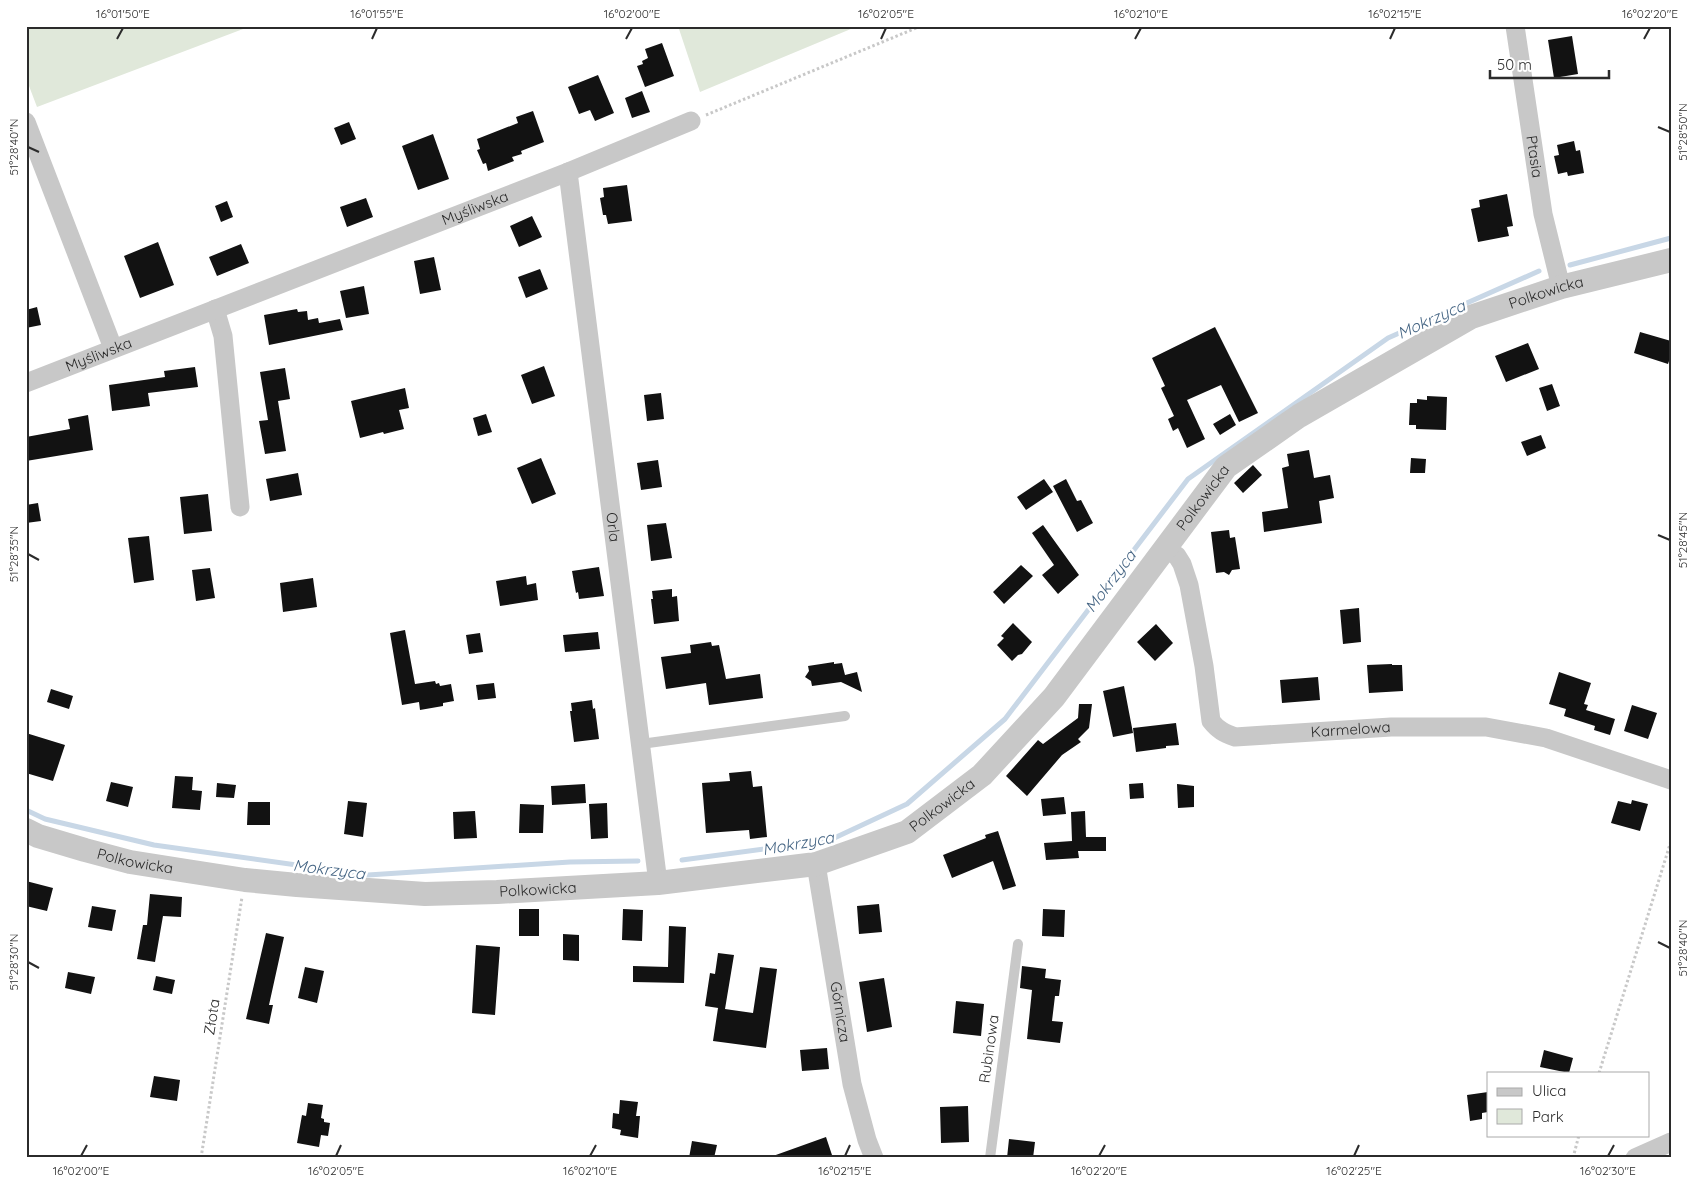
<svg xmlns="http://www.w3.org/2000/svg" width="1697" height="1184" viewBox="0 0 1697 1184" font-family="Quicksand,sans-serif">
	<style>
		.green { fill: #e0e8da }
		.lines { fill: none; stroke-linecap: round; stroke-linejoin: round }
		.stream { stroke: #c8d7e6; stroke-width: 5 }
		.building { fill: #121212 }
		.path { stroke: #c8c8c8; stroke-width: 3; stroke-dasharray: 2.5 2.5; stroke-linecap: butt }
		.service { stroke: #c8c8c8; stroke-width: 10 }
		.minor { stroke: #c8c8c8; stroke-width: 19 }
		.tertiary { stroke: #c8c8c8; stroke-width: 24 }
		.ticks { fill: none; stroke: #2b2b2b; stroke-width: 2 }
		.labels { text-anchor: middle; stroke-width: 5; stroke-linejoin: round; paint-order: stroke }
		.street-label { font-size: 15px; fill: #2b2b2b; stroke: #fff }
		.water-label { font-size: 16px; font-style: italic; fill: #446483; stroke: #fff }
		.neatline { fill: none; stroke: #2b2b2b; stroke-width: 2 }
		.ticks-label { font-size: 12px; text-anchor: middle; fill: #2b2b2b }
	</style>
	<rect width="100%" height="100%" fill="#fff"/>
	<path class="green" d="M26,26H251L37,107L26,78Z
		M678,26H858L700,92Z"/>
	<g class="lines">
		<path class="stream" d="M1570,265L1671,238
			M26,810L45,819L154,845L368,875L570,862L638,861
			M682,860L830,840L907,804L1005,719L1188,479L1388,338L1539,271"/>
	</g>
	<path class="building" d="M1572,36L1578,74L1554,78L1548,40Z
		M662,43L674,76L645,87L637,66L643,64L642,61L648,58L645,49Z
		M598,75L614,113L595,121L590,110L579,114L568,87Z
		M642,91L650,112L632,118L625,98Z
		M533,111L544,142L521,151L522,154L512,157L514,161L488,171L486,163L483,164L477,150L480,149L477,139L518,123L516,117Z
		M349,122L356,139L341,145L334,128Z
		M433,134L449,179L418,190L402,146Z
		M1574,141L1576,151L1580,150L1584,173L1568,176L1567,172L1558,174L1554,156L1559,155L1557,145Z
		M627,185L632,221L608,224L606,215H603L600,198L604,197L603,188Z
		M1507,194L1513,226L1507,227L1509,236L1478,242L1471,209L1480,207L1479,200Z
		M366,198L373,217L347,227L340,207Z
		M227,201L233,217L221,222L215,206Z
		M532,216L542,237L519,247L510,226Z
		M158,242L174,285L140,298L124,256Z
		M241,244L249,263L217,276L209,257Z
		M434,257L441,290L420,294L414,261Z
		M540,269L548,289L526,298L518,277Z
		M364,286L369,314L346,318L340,291Z
		M37,307L41,325L26,328V310Z
		M297,309L298,312L307,311L308,320L318,318L319,323L340,319L343,330L269,345L264,315Z
		M1215,327L1258,413L1239,422L1221,385L1187,400L1205,439L1187,448L1178,428L1173,431L1168,419L1174,416L1161,388L1165,386L1152,358Z
		M1640,332L1671,341V355L1668,364L1634,353Z
		M1528,343L1539,369L1506,382L1495,356Z
		M544,366L555,396L532,404L521,375Z
		M195,367L198,387L148,393L150,406L112,411L109,385L165,377L164,371Z
		M285,368L290,399L278,401L286,451L265,454L259,421L268,420L260,372Z
		M1552,384L1560,406L1547,411L1539,388Z
		M405,388L409,408L399,410L404,429L384,434L383,432L360,438L351,401Z
		M661,393L664,419L647,421L644,395Z
		M1427,396L1447,397L1446,430L1416,429V425H1409L1410,403H1417V399L1427,400Z
		M486,414L492,432L478,436L473,418Z
		M1230,414L1236,425L1220,435L1213,424Z
		M88,415L93,450L26,461V437L70,429L68,419Z
		M1541,435L1546,448L1527,456L1521,442Z
		M1309,450L1314,478L1330,475L1334,498L1319,501L1322,523L1264,532L1262,512L1288,508L1282,468L1289,466L1287,454Z
		M541,458L556,494L532,504L517,468Z
		M1411,458L1426,459L1425,473H1410Z
		M658,460L662,487L641,490L637,463Z
		M1253,465L1262,475L1243,493L1234,483Z
		M298,473L302,495L270,501L266,479Z
		M1044,479L1053,492L1026,510L1017,497Z
		M1066,479L1077,501L1081,500L1093,523L1077,532L1053,486Z
		M208,494L212,531L184,534L180,497Z
		M38,503L41,521L26,523V505Z
		M666,523L672,558L651,561L647,525Z
		M1043,525L1079,575L1058,594L1042,575L1054,565L1032,533Z
		M1229,530L1230,538L1235,537L1240,569L1232,570L1229,575L1224,572L1216,573L1211,532Z
		M149,536L154,580L134,583L128,538Z
		M1021,565L1033,576L1004,604L993,592Z
		M599,567L604,596L579,599L578,592L576,593L572,571Z
		M210,568L215,598L196,601L192,570Z
		M526,576L527,585L536,583L538,600L500,606L496,581Z
		M313,578L317,607L283,612L280,583Z
		M672,589V597L677,596L679,621L654,624L651,599H653L652,591Z
		M1359,608L1361,642L1343,644L1340,610Z
		M1013,623L1032,642L1022,654L1018,655L1012,661L997,645L1004,638L1001,636Z
		M1156,624L1173,643L1155,661L1137,642Z
		M405,630L415,684L435,681L436,684L439,683L440,686L451,684L454,701L443,703V706L420,710L419,702L402,705L390,633Z
		M598,632L600,649L565,652L563,635Z
		M480,633L483,652L469,654L466,635Z
		M711,642L712,646L719,645L726,679L760,674L763,698L709,705L706,683L666,689L661,657L691,653L690,645Z
		M834,662V664L842,663L845,675L857,672L862,692L841,682L812,686L811,681L805,677L809,671L808,666Z
		M1392,664V665H1402L1403,691L1369,693L1367,665Z
		M1559,672L1591,683L1584,704L1588,705L1586,710L1615,719L1610,735L1594,730L1595,726L1564,716L1566,709L1549,704Z
		M1318,677L1320,700L1282,703L1280,680Z
		M494,683L496,698L478,700L476,685Z
		M1124,686L1133,733L1113,737L1103,691Z
		M51,689L73,696L69,709L47,702Z
		M592,700L593,709L595,708L599,739L574,742L570,711H572L571,703Z
		M1079,704H1092L1089,728L1078,739L1081,742L1062,755L1027,796L1006,776L1038,740L1043,744L1078,718Z
		M1632,705L1657,713L1648,739L1624,731Z
		M1176,723L1179,745L1166,746V748L1136,752L1133,728Z
		M26,733L65,745L53,781L26,773Z
		M751,771L753,787L762,786L767,837L750,839L749,830L706,833L702,783L730,781L729,773Z
		M175,776L193,777L192,790L202,791L200,810L172,808Z
		M111,782L133,787L128,807L106,801Z
		M217,783L236,785L234,798L216,797Z
		M1143,783L1144,798L1130,799L1129,784Z
		M585,784L586,803L552,805L551,786Z
		M1177,784L1194,786V807L1178,808Z
		M1064,797L1066,814L1043,816L1041,799Z
		M1632,800L1648,804L1640,831L1611,823L1618,801L1631,804Z
		M348,801L367,803L363,837L344,834Z
		M248,802H270V825H247Z
		M607,803L608,838L591,839L589,804Z
		M520,804L544,805L543,833H519Z
		M475,811L477,838L454,839L453,812Z
		M1085,811L1086,837H1106V851H1078L1079,858L1046,860L1044,843L1072,841L1071,812Z
		M998,831L1016,886L1003,890L993,861L952,878L943,855L986,838L985,835Z
		M26,881L53,888L47,911L26,906Z
		M150,894L182,897L181,917L163,916L155,962L137,959L143,925H147Z
		M879,904L882,932L859,934L857,906Z
		M92,906L116,910L112,931L88,927Z
		M519,909H539V936H519Z
		M623,909L643,910L642,941L622,940Z
		M1043,909L1065,910L1064,937L1042,936Z
		M669,926L686,927L684,983L633,982V966L668,967Z
		M266,933L284,937L269,1005H273L269,1024L246,1019Z
		M563,934L579,935V961L563,960Z
		M476,945L500,947L495,1015L472,1013Z
		M718,953L734,955L725,1009L705,1006L710,973L715,974Z
		M1022,966L1046,969L1045,978L1061,980L1059,996H1055L1052,1021L1063,1022L1060,1043L1027,1039L1032,990L1020,988Z
		M305,967L324,971L317,1003L298,998Z
		M760,967L777,969L766,1048L713,1041L718,1008L753,1013Z
		M68,972L95,977L91,994L65,988Z
		M156,976L175,980L172,994L153,990Z
		M884,978L892,1027L867,1032L859,982Z
		M956,1001L984,1004L981,1036L953,1033Z
		M827,1048L829,1069L802,1071L800,1050Z
		M1544,1050L1573,1058L1569,1073L1540,1067Z
		M154,1076L180,1080L177,1101L150,1097Z
		M1488,1092V1112L1482,1113V1119L1470,1121L1467,1095Z
		M620,1100L638,1102L636,1116H640L638,1138L620,1135L621,1130L612,1128L613,1113L619,1114Z
		M308,1103L323,1105L321,1118L324,1119V1122L330,1123L328,1136L321,1135L319,1147L297,1143L302,1115L306,1116Z
		M968,1106L969,1142L941,1143L940,1107Z
		M826,1137L833,1158H773V1156Z
		M1009,1139L1035,1142L1033,1158H1007Z
		M692,1141L717,1145L714,1158H689Z"/>
	<g class="lines">
		<path class="path" d="M706,115L921,26
			M1599,1073L1671,841
			M201,1158L242,897
			M1573,1158L1579,1135"/>
		<path class="service" d="M641,744L845,716
			M990,1158L1018,944"/>
		<g class="minor">
			<path id="s1" d="M1515,26L1543,214L1561,287"/>
			<path d="M26,122L113,348"/>
			<path id="s2" d="M568,172L658,883"/>
			<path d="M215,309L223,336L240,507"/>
			<path id="s3" d="M26,383L568,172L691,121"/>
			<path id="s4" d="M1165,548L1177,556L1182,564L1189,585L1204,666L1211,721C1218,730 1224,733 1235,737L1391,727H1486L1546,738L1671,780"/>
			<path id="s5" d="M816,864L852,1084L867,1140L874,1158"/>
			<path d="M1635,1158L1671,1142"/>
		</g>
		<path class="tertiary" id="s6" d="M26,830L38,836L85,850L130,862L187,871L245,880L297,885L425,894L497,892L658,883L816,864L907,832L982,775L1054,697L1226,467L1299,416L1471,317L1561,287L1671,260"/>
	</g>
	<path class="ticks" d="M117,39L123,28M372,39L377,28M626,39L632,28M881,39L886,28M1135,39L1141,28M1390,39L1395,28M1644,39L1650,28M1658,127L1670,132M28,147L39,152M1658,535L1670,540M28,554L39,560M1658,942L1670,948M28,962L39,968M81,1156L87,1145M336,1156L341,1145M590,1156L596,1145M845,1156L850,1145M1099,1156L1105,1145M1354,1156L1359,1145M1608,1156L1614,1145"/>
	<g class="labels">
		<g class="street-label">
			<text dy="5" stroke="none"><textPath href="#s1" startOffset="132">Ptasia</textPath></text>
			<text dy="5" stroke="none"><textPath href="#s3" startOffset="482">Myśliwska</textPath></text>
			<text dy="5" stroke="none"><textPath href="#s6" startOffset="1749">Polkowicka</textPath></text>
			<text dy="5" stroke="none"><textPath href="#s3" startOffset="78">Myśliwska</textPath></text>
			<text dy="5" stroke="none"><textPath href="#s6" startOffset="1344">Polkowicka</textPath></text>
			<text dy="5" stroke="none"><textPath href="#s2" startOffset="358">Orla</textPath></text>
			<text dy="5" stroke="none"><textPath href="#s4" startOffset="329">Karmelowa</textPath></text>
			<text dy="5" stroke="none"><textPath href="#s6" startOffset="939">Polkowicka</textPath></text>
			<text dy="5" stroke="none"><textPath href="#s6" startOffset="114">Polkowicka</textPath></text>
			<text dy="5" stroke="none"><textPath href="#s6" startOffset="519">Polkowicka</textPath></text>
			<text dy="5" stroke="none"><textPath href="#s5" startOffset="150">Górnicza</textPath></text>
			<text transform="translate(212 1017) rotate(-81)" y="5">Złota</text>
			<text transform="translate(989 1049) rotate(-82)" y="5">Rubinowa</text>
		</g>
		<g class="water-label">
			<text transform="translate(1431 319) rotate(-24)" y="6">Mokrzyca</text>
			<text transform="translate(1110 581) rotate(-53)" y="6">Mokrzyca</text>
			<text transform="translate(798 843) rotate(-10)" y="6">Mokrzyca</text>
			<text transform="translate(329 869) rotate(7)" y="6">Mokrzyca</text>
		</g>
	</g>
	<rect width="1697" height="1184" fill="none" stroke="#ffffff" stroke-width="55"/>
	<rect x="1487" y="1072" width="162" height="65" fill="#ffffff" stroke="#aaaaaa"/>
	<rect x="1497" y="1088" width="25" height="8" fill="#c8c8c8" stroke="#aaaaaa"/>
	<text x="1532" y="1096" font-size="15" fill="#2b2b2b">Ulica</text>
	<rect x="1497" y="1109" width="25" height="15" fill="#e0e8da" stroke="#aaaaaa"/>
	<text x="1532" y="1122" font-size="15" fill="#2b2b2b">Park</text>
	<path d="M1490 70v8h119v-8" fill="none" stroke="#2b2b2b" stroke-width="2.5"/>
	<text x="1497" y="70" font-size="15" fill="#2b2b2b" stroke="#ffffff" stroke-width="4" paint-order="stroke">50 m</text>
	<rect x="28" y="28" width="1642" height="1128" class="neatline"/>
	<g class="ticks-label">
		<text x="123" y="18">16°01'50"E</text>
		<text x="377" y="18">16°01'55"E</text>
		<text x="632" y="18">16°02'00"E</text>
		<text x="886" y="18">16°02'05"E</text>
		<text x="1141" y="18">16°02'10"E</text>
		<text x="1395" y="18">16°02'15"E</text>
		<text x="1650" y="18">16°02'20"E</text>
		<text transform="translate(1683 132) rotate(-90)" y="4">51°28'50"N</text>
		<text transform="translate(14 147) rotate(-90)" y="4">51°28'40"N</text>
		<text transform="translate(1683 540) rotate(-90)" y="4">51°28'45"N</text>
		<text transform="translate(14 554) rotate(-90)" y="4">51°28'35"N</text>
		<text transform="translate(1683 948) rotate(-90)" y="4">51°28'40"N</text>
		<text transform="translate(14 962) rotate(-90)" y="4">51°28'30"N</text>
		<text x="81" y="1175">16°02'00"E</text>
		<text x="336" y="1175">16°02'05"E</text>
		<text x="590" y="1175">16°02'10"E</text>
		<text x="845" y="1175">16°02'15"E</text>
		<text x="1099" y="1175">16°02'20"E</text>
		<text x="1354" y="1175">16°02'25"E</text>
		<text x="1608" y="1175">16°02'30"E</text>
	</g>
</svg>
